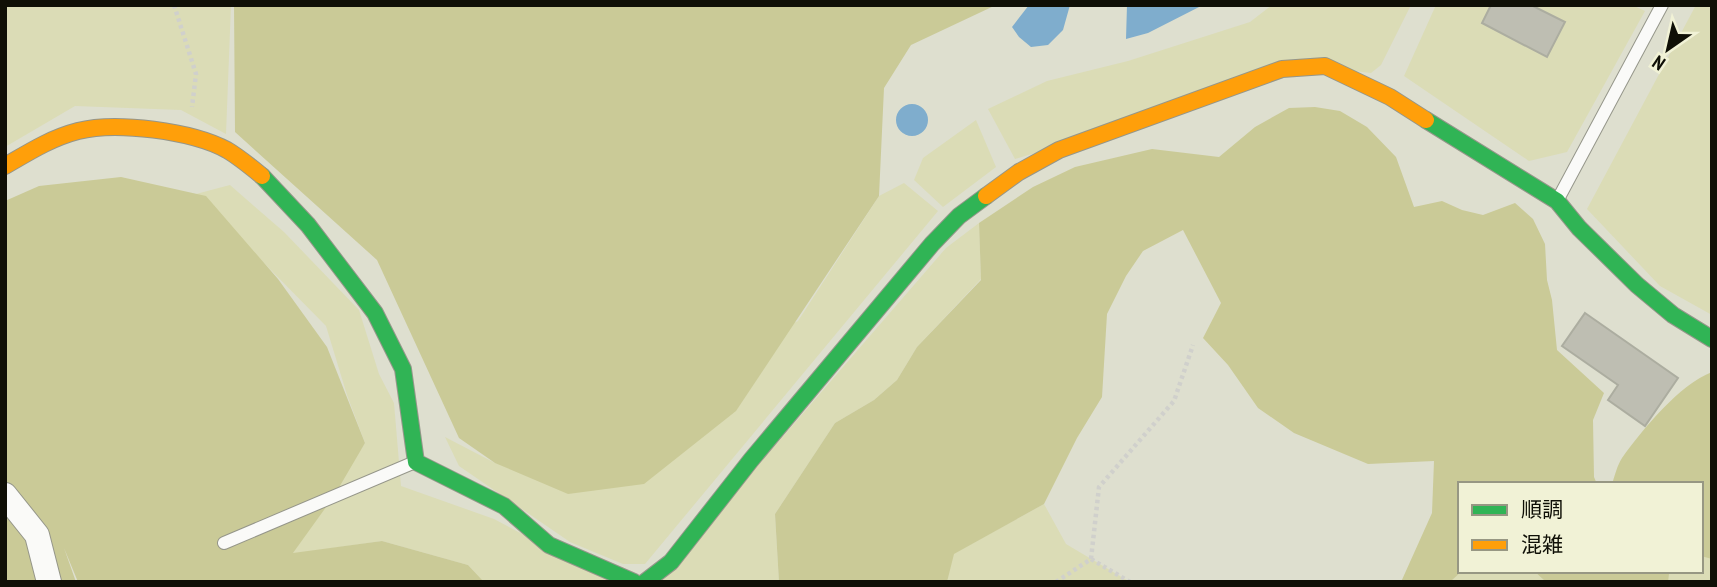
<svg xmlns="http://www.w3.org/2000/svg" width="1717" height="587" viewBox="0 0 1717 587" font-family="'PT Sans Narrow','Noto Sans JP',sans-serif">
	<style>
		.green { fill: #dbdcb6 }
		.forest { fill: #caca97 }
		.water { fill: #7fadcd }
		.building { fill: #bebeb2; stroke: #acada0; stroke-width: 2 }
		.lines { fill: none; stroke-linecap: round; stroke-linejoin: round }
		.lane-casing { stroke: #95968a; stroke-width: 14 }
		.street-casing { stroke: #95968a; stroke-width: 26 }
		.fast-casing { stroke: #95968a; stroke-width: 18 }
		.slow-casing { stroke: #95968a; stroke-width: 18 }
		.path { stroke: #d0d0cc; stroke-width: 4.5; stroke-dasharray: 3.5 3.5; stroke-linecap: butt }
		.lane { stroke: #fafaf8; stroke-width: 12 }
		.street { stroke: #fafaf8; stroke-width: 24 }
		.fast { stroke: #30b455; stroke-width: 16 }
		.slow { stroke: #ff9f0a; stroke-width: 16 }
	</style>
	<rect width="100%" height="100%" fill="#dedfcf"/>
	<path class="green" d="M5,5H231L226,134L181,110L75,106L5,147Z
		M1272,5H1411L1381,65L1371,73L1321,67L1015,159L988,109L1047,81L1128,61L1250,22Z
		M1436,5H1632L1645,11L1567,152L1529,161L1404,76Z
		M1696,5H1712V315L1660,286L1587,209Z
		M976,120L996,167L943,207L914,180L923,158Z
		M904,183L938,211L645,564H623L570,542L459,466L445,437L495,463L798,321L879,196Z
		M230,185L284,232L359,310L379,374L394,403L401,486L494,519L613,582H484L468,565L382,541L292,554L365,443L347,395L326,326L196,194Z
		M979,223L981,279L917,347L897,380L874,400L835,423L775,514L779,582H657L946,248Z
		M1044,504L1066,544L1130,582H947L953,554Z
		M1701,553L1712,557V582H1666L1669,574L1663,571H1701Z
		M1462,571H1534L1546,582H1450Z"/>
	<path class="forest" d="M234,5H996L911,45L884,88L879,196L736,411L644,484L568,494L495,463L459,438L377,260L235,132Z
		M1315,107L1340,111L1367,127L1396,157L1414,207L1442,201L1462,210L1483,215L1515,203L1533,219L1545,244L1547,280L1552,300L1557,350L1604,393L1593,420L1594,477L1597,484H1460V571H1462L1450,582H1401L1432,513L1434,461L1368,464L1294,433L1258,408L1228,365L1203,338L1221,303L1183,230L1143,251L1126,276L1107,314L1102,397L1077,438L1044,504L954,554L947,582H779L775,514L835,423L874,400L897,380L917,347L981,280L979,223L1033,187L1075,167L1152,149L1219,157L1255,127L1289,108Z
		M121,177L206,196L278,279L327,347L365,443L334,496L293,553L382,541L468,565L484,582H78L64,548L76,582H5V201L39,186Z
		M1712,372V559L1701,556V484H1612C1615,475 1617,466 1622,458C1642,430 1680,384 1712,372Z
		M1534,571H1657L1669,574L1668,582H1546Z"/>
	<path class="water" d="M1029,5H1070L1063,30L1048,45L1031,47L1019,37L1012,27Z
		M1127,5H1203L1148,33L1126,39Z
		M896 120a16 16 0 1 1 32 0a16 16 0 1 1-32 0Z"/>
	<path class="building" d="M1491,5H1531L1565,22L1547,57L1482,23Z
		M1585,313L1678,378L1645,426L1608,400L1618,385L1562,346Z"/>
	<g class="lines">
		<defs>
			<path id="lane" d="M1557,201L1662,5
				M224,543L415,462"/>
			<path id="street" d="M5,495L37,535L49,582"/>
			<path id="fast" d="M1426,120L1557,201L1579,228L1637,285L1673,315L1712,339
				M262,176L308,225L375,313L403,369L416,462L504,506L549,545L634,582
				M645,582L671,562L751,460L932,244L959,216L986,196"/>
			<path id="slow" d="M5,166C29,152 51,138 78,131C116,121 192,131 227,150C239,157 251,167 262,176
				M986,196L1019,172L1059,150L1282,69L1325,66L1390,97L1426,120"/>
		</defs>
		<use href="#lane" class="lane-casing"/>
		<use href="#street" class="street-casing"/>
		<use href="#fast" class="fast-casing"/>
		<use href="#slow" class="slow-casing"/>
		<path class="path" d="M174,5L196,74L192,107
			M1091,559L1099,487L1174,401L1193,345
			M1056,582L1091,559L1130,582"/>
		<use href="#lane" class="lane"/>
		<use href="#street" class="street"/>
		<use href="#fast" class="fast"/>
		<use href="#slow" class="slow"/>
	</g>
	<rect width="1717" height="587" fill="none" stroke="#0f0f06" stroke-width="14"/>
	<rect x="1458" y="482" width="245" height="91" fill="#f1f2d6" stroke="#979783" stroke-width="2"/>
	<rect x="1472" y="505" width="35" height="10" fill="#30b455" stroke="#979783" stroke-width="2"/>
	<text x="1521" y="517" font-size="21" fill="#0f0f06">順調</text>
	<rect x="1472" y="540" width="35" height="10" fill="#ff9f0a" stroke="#979783" stroke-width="2"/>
	<text x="1521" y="552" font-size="21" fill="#0f0f06">混雑</text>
	<g transform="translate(1668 49) rotate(214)" stroke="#f1f2d6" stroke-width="5" paint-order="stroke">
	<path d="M0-5L12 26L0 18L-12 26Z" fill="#0f0f06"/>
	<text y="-10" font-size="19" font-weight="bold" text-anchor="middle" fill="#0f0f06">N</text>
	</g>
</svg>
